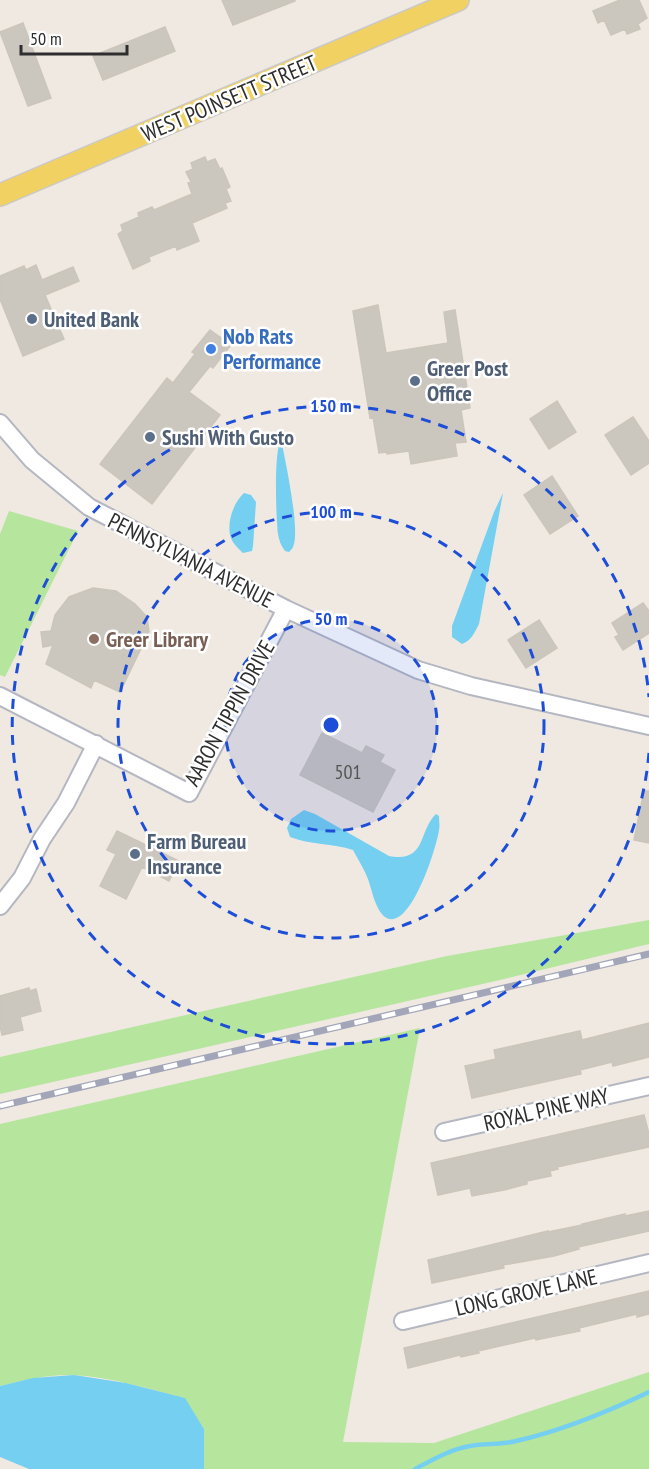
<svg xmlns="http://www.w3.org/2000/svg" width="649" height="1469" viewBox="0 0 649 1469" font-family="'PT Sans Narrow',sans-serif">
	<style>
		.green { fill: #b6e59e }
		.water { fill: #75cff0 }
		.lines { fill: none; stroke-linecap: round; stroke-linejoin: round }
		.stream { stroke: #75cff0; stroke-width: 4.5 }
		.building { fill: #cbc7bf; stroke: #cbc5ba; stroke-width: 1.5 }
		.minor-casing { stroke: #b4b7c1; stroke-width: 20 }
		.major-casing { stroke: #c9c9c9; stroke-width: 24 }
		.minor { stroke: #fff; stroke-width: 16 }
		.major { stroke: #f2d163; stroke-width: 21 }
		.rail-casing { stroke: #a3a6b8; stroke-width: 7 }
		.rail { stroke: #fff; stroke-width: 4.5; stroke-dasharray: 14; stroke-linecap: butt }
		.ring { fill: none; stroke: #1d4ed8; stroke-width: 3; stroke-dasharray: 10 8 }
		.service-dot { fill: #5c6f8a; stroke: #fff; stroke-width: 2 }
		.shop-dot { fill: #3f7fe0; stroke: #fff; stroke-width: 2 }
		.education-dot { fill: #8d6e63; stroke: #fff; stroke-width: 2 }
		.labels { text-anchor: middle; stroke-width: 5; stroke-linejoin: round; paint-order: stroke }
		.number-label { font-size: 20px; fill: #555452 }
		.street-label { font-size: 22px; fill: #2e2e2e; stroke: #fff }
		.service-label { font-size: 22px; font-weight: bold; fill: #4e5e75; stroke: #fff; text-anchor: start }
		.shop-label { font-size: 22px; font-weight: bold; fill: #366cbe; stroke: #fff; text-anchor: start }
		.education-label { font-size: 22px; font-weight: bold; fill: #785e54; stroke: #fff; text-anchor: start }
		.centre { fill: #1d4ed8; stroke: #fff; stroke-width: 3 }
		.ring-label { font-size: 18px; text-anchor: middle; font-weight: bold; fill: #1d4ed8; stroke: #fff; stroke-width: 5; stroke-linejoin: round; paint-order: stroke }
	</style>
	<rect width="100%" height="100%" fill="#efe9e1"/>
	<path class="green" d="M9,511L78,531L5,677L0,675V534Z
		M649,920V944L500,980L0,1094V1057L447,956Z
		M420,1028L343,1442L434,1443L649,1372V1469H204V1429L184,1398C149,1389 111,1377 74,1375C49,1374 24,1380 0,1386V1124Z"/>
	<path class="water" d="M280,443L282,444C286,464 299,525 294,544C293,548 292,549 289,552L285,551C281,546 279,540 278,534C276,518 274,455 280,443Z
		M244,493L251,495L256,502L253,546L252,551L243,553C239,549 233,544 231,538C226,524 233,503 244,493Z
		M503,493L479,624C475,632 471,641 462,644L452,637V626L494,512Z
		M304,810L315,814L389,856C427,863 418,831 436,814L439,816C439,821 440,826 439,830C437,846 410,934 385,917C375,909 372,890 368,879C364,869 358,859 353,850C333,843 310,845 290,837L287,828L291,819Z
		M74,1375L126,1383L185,1398L204,1429V1469H29L0,1457V1386L33,1378Z"/>
	<g class="lines">
		<path class="stream" d="M415,1469C432,1460 451,1449 470,1446C485,1443 501,1445 516,1441C561,1431 607,1412 649,1392"/>
	</g>
	<path class="building" d="M222,0H295V1L233,25Z
		M620,0H639L647,18L638,24L640,29L627,34L625,29L611,35L604,20L598,23L593,11Z
		M23,23L51,98L28,106L0,32Z
		M165,27L175,51L103,80L93,56Z
		M205,157L207,162L215,159L220,169L222,168L230,187L226,189L231,201L225,203L227,208L192,223L199,241L177,250L176,246L149,257L150,261L133,269L118,234L123,231L121,225L139,217L138,213L152,207L154,210L192,194L188,183L191,182L186,172L193,169L191,163Z
		M36,265L42,280L73,267L79,281L45,295L64,339L23,356L0,299V276L24,266L26,270Z
		M378,305L386,353L448,343L444,312L455,310L470,408L461,410L466,442L455,443L457,456L411,464L409,451L387,454V452L379,453L373,417L370,418L353,311Z
		M210,330L231,345L213,368L210,366L189,392L220,415L152,504L100,464L167,378L173,383L195,354L192,352Z
		M557,401L576,432L549,449L530,419Z
		M633,417L649,441V463L631,475L605,435Z
		M552,476L578,516L550,534L524,495Z
		M93,588L116,591L135,604L147,617L149,632L120,692L94,680L91,688L46,664L53,645L43,647L41,632L51,631L55,615L69,597Z
		M643,603L649,611V633L623,650L615,637L619,635L612,623Z
		M539,620L557,648L526,668L508,640Z
		M322,733L362,753L366,746L384,755L380,762L395,770L373,812L300,775Z
		M644,791H649V843L634,840Z
		M117,831L179,861L169,881L142,867L126,899L100,886L116,854L107,850Z
		M29,988L30,991L36,989L41,1011L20,1017L23,1030L2,1035L0,1026V996Z
		M649,1023V1057L613,1066L612,1062L580,1070L581,1074L472,1098L465,1066L496,1059L494,1050L580,1031L582,1040Z
		M644,1115L649,1134V1147L557,1167L558,1169L550,1171L551,1176L527,1181V1184L504,1190L472,1196L470,1188L438,1195L431,1163Z
		M649,1211V1231L578,1247L579,1249L554,1256L503,1265L504,1268L432,1283L428,1260L548,1231V1232L582,1225V1224L625,1214V1216Z
		M649,1291V1314L637,1317V1314L579,1328L580,1331L536,1340L535,1338L478,1351L479,1353L461,1357L460,1355L408,1368L404,1348Z"/>
	<g class="lines">
		<defs>
			<path id="minor" d="M0,423L32,460L89,507L286,609L418,670L471,686L649,726
				M0,696L189,793L286,609
				M0,906L22,878L42,839L66,803L96,744
				M444,1132L649,1086
				M403,1321L649,1263"/>
			<path id="major" d="M0,195L458,0"/>
		</defs>
		<use href="#minor" class="minor-casing"/>
		<use href="#major" class="major-casing"/>
		<use href="#minor" class="minor"/>
		<use href="#major" class="major"/>
		<defs>
			<path id="rail" d="M0,1106L649,954"/>
		</defs>
		<use href="#rail" class="rail-casing"/>
		<use href="#rail" class="rail"/>
	</g>
	<circle cx="331" cy="725" r="106" fill="#1d4ed8" fill-opacity=".12"/>
	<g class="ring">
		<circle cx="331" cy="725" r="106"/>
		<circle cx="331" cy="725" r="213"/>
		<path d="M649 753A319 319 0 1 1 649 697"/>
	</g>
	<g class="service-dot">
		<circle cx="32" cy="319" r="6"/>
		<circle cx="415" cy="381" r="6"/>
		<circle cx="150" cy="437" r="6"/>
		<circle cx="135" cy="854" r="6"/>
	</g>
	<circle class="shop-dot" cx="211" cy="349" r="6"/>
	<circle class="education-dot" cx="94" cy="639" r="6"/>
	<g class="labels">
		<g class="number-label">
			<text x="348" y="779">501</text>
		</g>
		<g class="street-label">
			<text transform="translate(229 98) rotate(-23)" y="8">WEST POINSETT STREET</text>
			<text transform="translate(191 560) rotate(27)" y="8">PENNSYLVANIA AVENUE</text>
			<text transform="translate(229 713) rotate(-61)" y="8">AARON TIPPIN DRIVE</text>
			<text transform="translate(546 1109) rotate(-13)" y="8">ROYAL PINE WAY</text>
			<text transform="translate(526 1292) rotate(-13)" y="8">LONG GROVE LANE</text>
		</g>
		<g class="service-label">
			<text x="44" y="327">United Bank</text>
			<text x="427" y="376">Greer Post<tspan x="427" dy="25">Office</tspan></text>
			<text x="162" y="445">Sushi With Gusto</text>
			<text x="147" y="849">Farm Bureau<tspan x="147" dy="25">Insurance</tspan></text>
		</g>
		<g class="shop-label">
			<text x="223" y="344">Nob Rats<tspan x="223" dy="25">Performance</tspan></text>
		</g>
		<g class="education-label">
			<text x="106" y="647">Greer Library</text>
		</g>
	</g>
	<circle cx="331" cy="725" r="9" class="centre"/>
	<g class="ring-label">
		<text x="331" y="412">150 m</text>
		<text x="331" y="518">100 m</text>
		<text x="331" y="625">50 m</text>
	</g>
	<path d="M21 45v9h106v-9" fill="none" stroke="#2e2e2e" stroke-width="3"/>
	<text x="30" y="45" font-size="18" fill="#2e2e2e" stroke="#ffffff" stroke-width="4.5" paint-order="stroke">50 m</text>
</svg>
